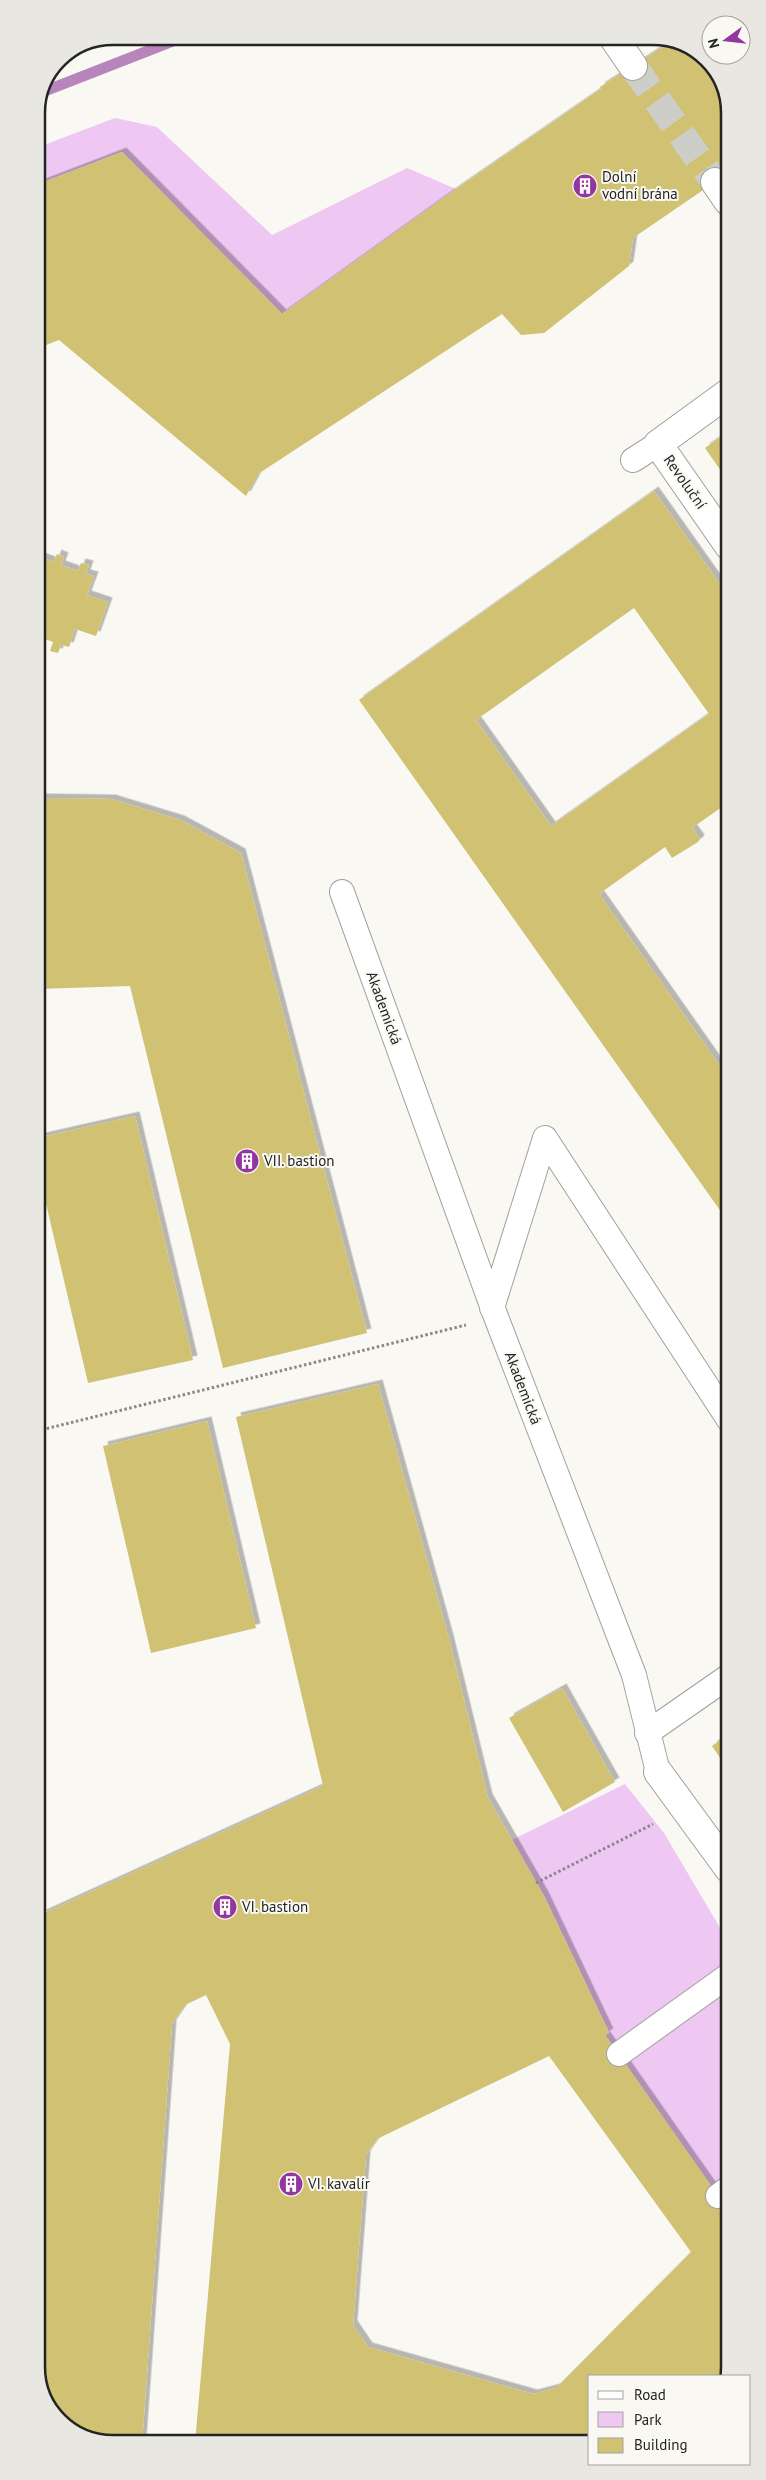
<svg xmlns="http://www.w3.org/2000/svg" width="766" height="2480" viewBox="0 0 766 2480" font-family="'PT Sans',sans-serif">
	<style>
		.green { fill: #eec7f2 }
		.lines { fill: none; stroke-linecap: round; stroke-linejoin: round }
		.stream { stroke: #b784bc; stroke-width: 11 }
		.building { fill: #d0c173; fill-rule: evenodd; filter: url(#shadow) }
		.street-tunnel { stroke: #cecec8; stroke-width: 28; stroke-dasharray: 28 14; stroke-linecap: butt }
		.lane-casing { stroke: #a1a09b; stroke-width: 26 }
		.street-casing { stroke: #a1a09b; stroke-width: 30 }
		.path { stroke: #898884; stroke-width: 3; stroke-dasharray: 2.5 2.5; stroke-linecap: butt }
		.lane { stroke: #fff; stroke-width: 24 }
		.street { stroke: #fff; stroke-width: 28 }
		.labels { text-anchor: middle; stroke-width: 4; stroke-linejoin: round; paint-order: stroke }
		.poi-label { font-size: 15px; fill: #242422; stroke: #f9f8f2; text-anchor: start }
		.street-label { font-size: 15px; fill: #242422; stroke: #f9f8f2 }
		.rim { fill: none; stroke: #242422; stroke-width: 2.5 }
	</style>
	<defs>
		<filter id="shadow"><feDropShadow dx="4.5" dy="-4.5" stdDeviation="0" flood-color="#0004"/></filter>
	</defs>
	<rect width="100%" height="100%" fill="#f9f8f2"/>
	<path class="green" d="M115,118L157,127L272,235L407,168L456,189L282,314L122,152L36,185V148Z
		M625,1784L664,1833L729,1943V2212L605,2035L609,2032L544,1896L512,1840Z"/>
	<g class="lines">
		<path class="stream" d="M45,91L186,36"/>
	</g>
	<path class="building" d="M672,41L704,55L728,97V173L633,238L629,266L544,333L521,335L502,314L258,474L246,496L59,340L36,349V185L122,152L282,314L456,189L601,89L600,87Z
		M728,432V481L705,448Z
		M654,491L729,597V802L692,828L700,839L698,842L672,858L665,847L599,894L729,1079V1223L359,700ZM634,608L709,714L551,826L476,720Z
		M37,547L40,548L37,556L54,562L57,554L64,557L61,565L78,571L81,563L89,565L86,574L94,576L87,595L108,602L96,636L75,629L69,647L61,645L58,653L50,651L53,642L37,636Z
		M41,798L111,799L180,820L241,853L367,1333L223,1368L130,986L37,989V799Z
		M135,1116L193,1360L88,1383L37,1165V1138Z
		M378,1384L449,1639L488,1798L544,1896L609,2033L605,2035L730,2213V2368L727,2376H590V2442L195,2443L230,2044L206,1995L185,2005L172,2024L142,2443L107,2444L62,2425L38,2383V1978L42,1914L323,1786L236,1417ZM549,2056L691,2252L556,2388L533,2394L368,2347L353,2325L366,2155L377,2139Z
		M207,1421L256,1628L151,1653L103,1446Z
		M562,1688L615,1782L563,1812L509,1718Z
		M729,1734V1771L712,1746Z"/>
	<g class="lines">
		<path class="street-tunnel" d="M633,66L715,182"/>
		<defs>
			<path id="lane" d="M633,460L658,444
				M342,892L496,1317L634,1675L658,1772
				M492,1308L545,1138L729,1420
				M647,1733L729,1676
				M619,2054L729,1975
				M718,2196L730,2187"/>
			<path id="street" d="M613,37L633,66
				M715,182L728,201
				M728,393L658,444L729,546
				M658,1772L729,1869"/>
		</defs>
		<use href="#lane" class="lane-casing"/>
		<use href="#street" class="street-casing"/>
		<path class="path" d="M37,1431L466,1325
			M536,1883L653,1824"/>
		<use href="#lane" class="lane"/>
		<use href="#street" class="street"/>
	</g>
	<defs>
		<symbol id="building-disc" viewBox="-11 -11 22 22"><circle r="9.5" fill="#94369f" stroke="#f9f8f2"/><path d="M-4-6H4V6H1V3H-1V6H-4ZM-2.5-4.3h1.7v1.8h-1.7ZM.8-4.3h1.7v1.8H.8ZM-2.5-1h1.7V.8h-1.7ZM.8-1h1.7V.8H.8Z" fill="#fff"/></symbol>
	</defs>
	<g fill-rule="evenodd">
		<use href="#building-disc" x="571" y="172" width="28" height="28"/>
		<use href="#building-disc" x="233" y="1147" width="28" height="28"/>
		<use href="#building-disc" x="211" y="1893" width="28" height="28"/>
		<use href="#building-disc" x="277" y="2170" width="28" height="28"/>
	</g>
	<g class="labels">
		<g class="poi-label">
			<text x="602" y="182">Dolní<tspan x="602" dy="17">vodní brána</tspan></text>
			<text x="264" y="1166">VII. bastion</text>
			<text x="242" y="1912">VI. bastion</text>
			<text x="308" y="2189">VI. kavalír</text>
		</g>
		<g class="street-label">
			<text transform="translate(685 482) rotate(55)" y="5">Revoluční</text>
			<text transform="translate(384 1008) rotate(70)" y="5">Akademická</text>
			<text transform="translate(523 1388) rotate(69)" y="5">Akademická</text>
		</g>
	</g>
	<path d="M0 0H766V2480H0ZM113 45H653A68 68 0 0 1 721 113V2367A68 68 0 0 1 653 2435H113A68 68 0 0 1 45 2367V113A68 68 0 0 1 113 45Z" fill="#e8e7e1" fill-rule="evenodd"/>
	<path class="rim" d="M113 45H653A68 68 0 0 1 721 113V2367A68 68 0 0 1 653 2435H113A68 68 0 0 1 45 2367V113A68 68 0 0 1 113 45Z"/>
	<rect x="588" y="2375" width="162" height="90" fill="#f9f8f2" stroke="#a4a39f"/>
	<rect x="598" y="2391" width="25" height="8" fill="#ffffff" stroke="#a4a39f"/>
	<text x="634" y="2400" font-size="15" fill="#242422">Road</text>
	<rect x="598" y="2412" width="25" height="15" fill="#eec7f2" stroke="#a4a39f"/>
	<text x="634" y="2425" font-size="15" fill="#242422">Park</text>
	<rect x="598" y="2438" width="25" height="15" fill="#d0c173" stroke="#a4a39f"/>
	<text x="634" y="2450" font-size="15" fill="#242422">Building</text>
	<g transform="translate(726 40) rotate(255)"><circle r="24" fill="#f9f8f2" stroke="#a4a39f"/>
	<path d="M0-4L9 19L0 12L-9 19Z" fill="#94369f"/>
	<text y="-8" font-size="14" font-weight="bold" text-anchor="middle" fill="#242422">N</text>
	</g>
</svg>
